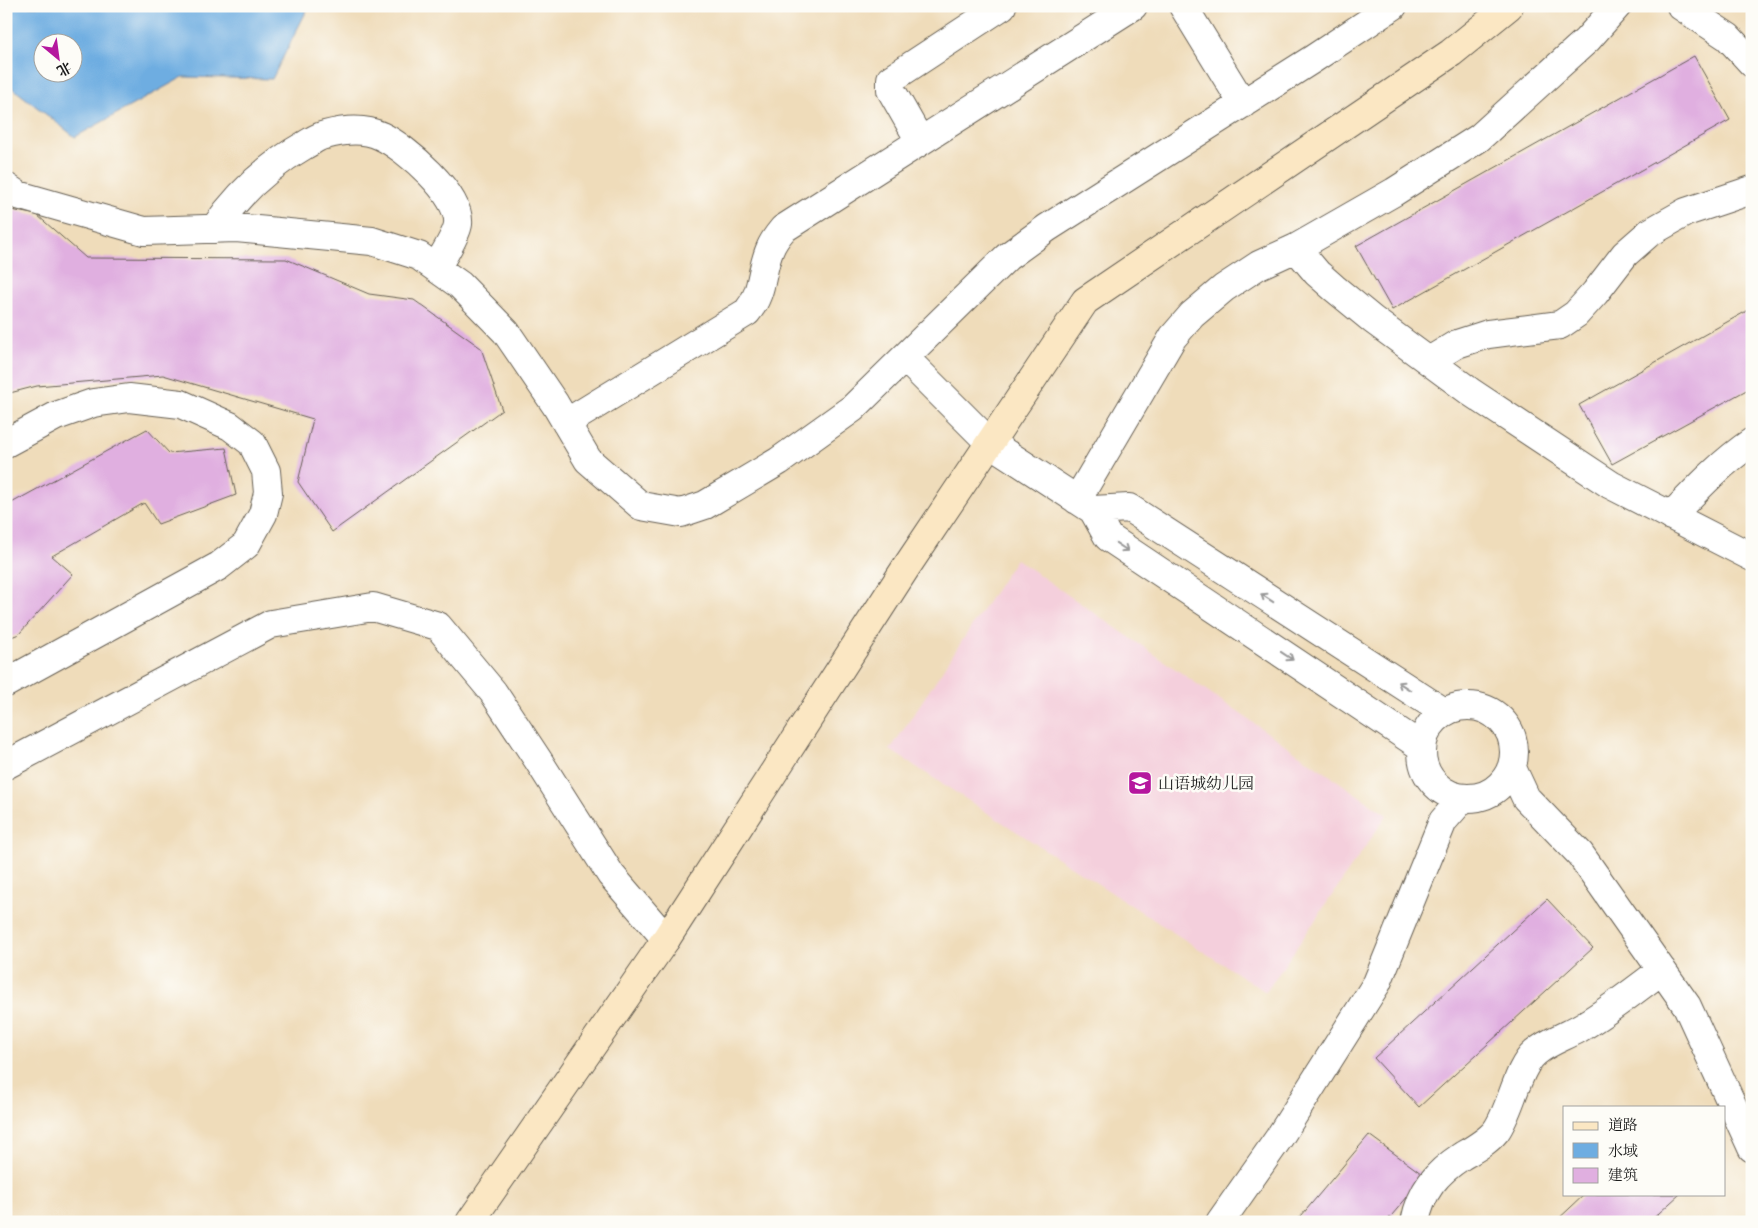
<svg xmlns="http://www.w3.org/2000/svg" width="1758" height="1228" viewBox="0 0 1758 1228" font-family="'Libre Bodoni','Noto Serif SC',serif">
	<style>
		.built { fill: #f4cfdc }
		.water { fill: #6eade1; stroke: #45647e; fill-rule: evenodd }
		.building { fill: #e0afe0 }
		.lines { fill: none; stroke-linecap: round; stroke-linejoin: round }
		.street-casing { stroke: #665f53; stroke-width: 30 }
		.secondary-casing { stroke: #665f53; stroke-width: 30 }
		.street { stroke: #fff; stroke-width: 28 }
		.secondary { stroke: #fbe7c3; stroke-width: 28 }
		.oneway { stroke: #999 }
		.labels { text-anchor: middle; stroke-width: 5; stroke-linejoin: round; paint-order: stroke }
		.poi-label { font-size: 16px; fill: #1c1c1c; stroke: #fdfcf7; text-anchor: start }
	</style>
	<rect width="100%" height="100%" fill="#fdfcf7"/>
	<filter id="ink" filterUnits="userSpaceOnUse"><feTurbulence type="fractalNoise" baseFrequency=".02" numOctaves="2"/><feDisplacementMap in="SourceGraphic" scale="10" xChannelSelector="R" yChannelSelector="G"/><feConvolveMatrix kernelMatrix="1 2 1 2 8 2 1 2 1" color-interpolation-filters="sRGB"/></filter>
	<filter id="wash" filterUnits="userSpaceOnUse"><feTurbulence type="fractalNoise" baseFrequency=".0096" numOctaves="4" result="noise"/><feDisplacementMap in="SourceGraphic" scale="20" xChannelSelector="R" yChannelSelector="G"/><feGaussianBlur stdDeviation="1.12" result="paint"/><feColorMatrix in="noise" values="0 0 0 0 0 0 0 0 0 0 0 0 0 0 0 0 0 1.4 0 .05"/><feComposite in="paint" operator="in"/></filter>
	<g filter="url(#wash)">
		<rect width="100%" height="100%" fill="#efdcba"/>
		<path class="built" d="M1016,559L1387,815L1266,992L890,750Z"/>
		<path class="water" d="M6,6H309L272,79L183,77L75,137L6,83ZM42,42H72V72H42Z"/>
		<g id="blocks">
			<path class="building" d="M1694,56L1730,120L1392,310L1356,246Z
				M6,209L37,215L86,258L286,259L369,294L414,300L481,348L502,410L332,532L298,482L313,419L163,375L37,386L6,394Z
				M1752,308V387L1612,464L1579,405Z
				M147,429L169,453L226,448L236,495L158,524L144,503L52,556L73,574L19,634L6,639V506Z
				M1547,899L1593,948L1419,1107L1374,1058Z
				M1369,1135L1425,1176L1386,1222H1296Z
				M1585,1194H1680L1649,1222H1555Z"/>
		</g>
	</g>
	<g filter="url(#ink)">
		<use href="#blocks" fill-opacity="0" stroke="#665f53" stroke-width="1"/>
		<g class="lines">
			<defs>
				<path id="street" d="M1183,6L1243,104
					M1681,6L1728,37L1752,63
					M920,141L891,90V79L1002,6
					M6,187L18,195L144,231L236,228L372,241L419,256L460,285L506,332L555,404L588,460L641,506L681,513L705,505L779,461L853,408L1007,257L1047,228L1313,59L1393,6
					M214,229C238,194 268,166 305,145C311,142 318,136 325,135C343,130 365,128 381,136C405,147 461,195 458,224C457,234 442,258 436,268
					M1296,248L1317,273L1334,288L1373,320L1472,393L1611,485L1752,557
					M905,358L990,443L1093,510L1108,537L1422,747
					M1429,361L1457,344L1488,334L1560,325L1576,314L1595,293L1625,254L1649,233L1686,212L1752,190
					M566,423L747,312C764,292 760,272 770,249C773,241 778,235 783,229L1133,6
					M6,443L56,416L93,403L129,398L181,404L230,426L252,443L266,471L268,493L263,514L246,545L219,566L6,683
					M1077,500L1173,337L1192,315L1224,288L1259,265L1296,248L1394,192L1479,138L1587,40L1617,6
					M1093,510L1129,508L1444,712
					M1671,516C1696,490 1722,462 1752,442
					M1422 752a46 46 0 1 1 92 0a46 46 0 1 1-92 0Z
					M6,765L271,624L373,607L438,626L493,692L538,760L611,875L666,939
					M1512,768L1526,798L1580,854L1687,1006L1752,1148
					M1220,1222L1279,1138L1377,983L1443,821L1463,798
					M1415,1222C1421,1191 1436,1173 1462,1156C1474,1149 1487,1142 1496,1131C1511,1110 1517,1068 1535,1053C1547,1042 1564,1037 1578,1029C1608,1012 1635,990 1662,970"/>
				<path id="secondary" d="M470,1222L666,939L907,566L1085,301L1451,53L1509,6"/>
			</defs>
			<use href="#street" class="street-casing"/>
			<use href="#secondary" class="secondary-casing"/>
			<use href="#street" class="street"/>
			<use href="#secondary" class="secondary"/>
		</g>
		<defs><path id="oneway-shaft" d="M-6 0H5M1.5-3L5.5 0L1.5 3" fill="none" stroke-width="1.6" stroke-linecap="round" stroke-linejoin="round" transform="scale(1.25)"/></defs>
		<g class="oneway">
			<use href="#oneway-shaft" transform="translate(1122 547) rotate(34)"/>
			<use href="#oneway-shaft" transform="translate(1267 598) rotate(-147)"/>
			<use href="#oneway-shaft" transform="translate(1287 656) rotate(34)"/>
			<use href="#oneway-shaft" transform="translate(1404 686) rotate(-147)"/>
		</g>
	</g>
	<defs>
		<symbol id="school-square" viewBox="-11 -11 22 22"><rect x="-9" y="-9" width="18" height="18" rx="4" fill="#b5179e" stroke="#fdfcf7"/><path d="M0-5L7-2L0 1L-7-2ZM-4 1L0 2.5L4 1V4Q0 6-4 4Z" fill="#fff"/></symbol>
	</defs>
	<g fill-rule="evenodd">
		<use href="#school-square" x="1126" y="769" width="28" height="28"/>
	</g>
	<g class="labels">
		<g class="poi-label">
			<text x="1158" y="789">山语城幼儿园</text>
		</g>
	</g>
	<rect width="1758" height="1228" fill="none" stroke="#fdfcf7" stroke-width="25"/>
	<rect x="1563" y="1106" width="162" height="90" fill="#fdfcf7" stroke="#a3a29f"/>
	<rect x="1573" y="1122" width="25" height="8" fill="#fbe7c3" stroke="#a3a29f"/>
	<text x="1608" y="1130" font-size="15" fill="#1c1c1c">道路</text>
	<rect x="1573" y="1143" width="25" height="15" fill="#6eade1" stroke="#a3a29f"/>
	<text x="1608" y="1156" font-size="15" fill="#1c1c1c">水域</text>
	<rect x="1573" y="1168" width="25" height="15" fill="#e0afe0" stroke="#a3a29f"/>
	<text x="1608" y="1180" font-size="15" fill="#1c1c1c">建筑</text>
	<g transform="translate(58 58) rotate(151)"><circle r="24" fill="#fdfcf7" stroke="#a3a29f"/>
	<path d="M0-4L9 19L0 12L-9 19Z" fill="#b5179e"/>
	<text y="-8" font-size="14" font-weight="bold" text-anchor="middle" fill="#1c1c1c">北</text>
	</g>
</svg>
